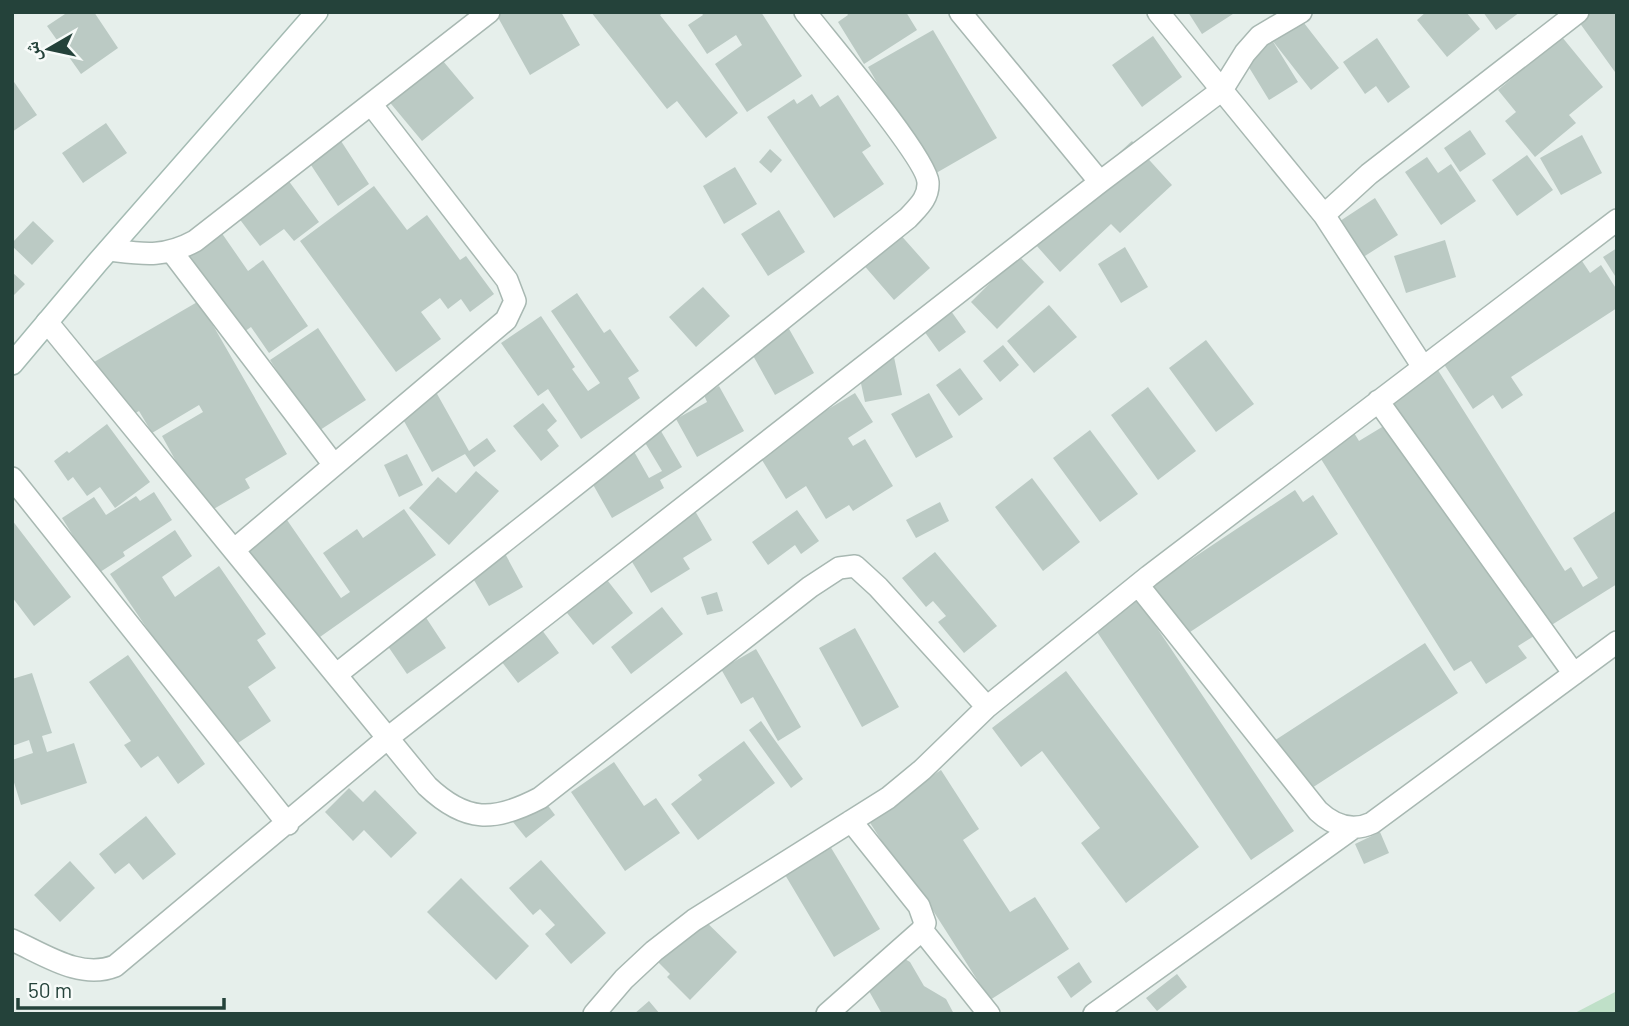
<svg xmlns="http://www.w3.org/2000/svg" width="1629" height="1026" viewBox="0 0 1629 1026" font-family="Barlow,'Noto Naskh Arabic',sans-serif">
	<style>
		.green { fill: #bfe0c8 }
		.building { fill: #bbcac4 }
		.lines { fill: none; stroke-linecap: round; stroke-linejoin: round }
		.street-casing { stroke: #a8b8b2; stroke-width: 24 }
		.secondary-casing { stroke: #a4bbb3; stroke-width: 24 }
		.street { stroke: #fff; stroke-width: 21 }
		.secondary { stroke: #fff; stroke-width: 21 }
	</style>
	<rect width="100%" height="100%" fill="#e6efeb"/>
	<path class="green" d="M1617,991V1014H1573Z"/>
	<path class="building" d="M68,12H94L118,48L81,74L47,26Z
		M495,12H561L580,45L530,75Z
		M591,12H664L660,15L738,113L706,138L677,101L667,109Z
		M701,12H761L802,76L747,112L715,64L742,45L736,35L707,54L688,25L703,15Z
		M846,12H906L917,30L864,64L838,22L848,15Z
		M1188,12H1236L1202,34Z
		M1426,12H1466L1480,29L1447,57L1417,20Z
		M1483,12H1520L1496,30Z
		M1592,12H1617L1615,72L1579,22Z
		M1297,14L1339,68L1311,90L1272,40L1298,82L1269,100L1242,56Z
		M933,30L997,138L931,176L868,67Z
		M1153,36L1182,77L1142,107L1112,65Z
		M1562,37L1603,87L1569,115L1576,123L1535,157L1505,121L1516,112L1498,90Z
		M1377,38L1410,87L1388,103L1376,86L1365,94L1343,62Z
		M438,55L474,98L422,141L387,99Z
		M12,79L37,115L12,132Z
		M812,94L820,107L838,95L871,146L862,152L884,184L834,218L767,117L794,99L797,104Z
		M106,123L127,153L83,183L62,153Z
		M1470,130L1486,154L1460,172L1444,148Z
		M1582,135L1602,173L1561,195L1540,158Z
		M341,141L369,184L338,206L309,162Z
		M1132,141L1172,185L1120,233L1111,224L1060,272L1028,236Z
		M770,149L782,160L771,173L759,162Z
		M1527,155L1553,190L1517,216L1492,180Z
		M1427,157L1438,173L1451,164L1476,201L1441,225L1405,172Z
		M735,167L757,204L724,224L703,186Z
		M288,180L319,222L294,241L284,229L260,246L238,217Z
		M374,186L407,230L427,215L460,260L466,256L494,294L470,312L461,299L448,309L440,298L421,312L441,339L396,372L300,241Z
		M1375,198L1398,235L1357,261L1334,225Z
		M779,210L805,252L768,276L741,234Z
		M212,219L248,271L263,260L308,326L269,353L251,327L238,336L175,245Z
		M33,221L54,241L32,265L12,246V243Z
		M890,223L930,268L894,300L855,255Z
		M1445,240L1456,277L1406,293L1394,256Z
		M1125,247L1148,287L1121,303L1098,264Z
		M1617,248V279L1603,257Z
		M1018,255L1044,282L997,329L971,302Z
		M1582,261L1590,273L1601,265L1617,290V308L1511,377L1523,395L1502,409L1493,395L1473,409L1438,355Z
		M12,272L25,284L12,297Z
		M703,287L730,316L696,347L669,317Z
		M577,293L604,333L610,329L639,371L628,378L640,398L581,439L548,389L538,396L501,343L541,316L575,367L572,369L588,391L600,383L551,311Z
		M199,301L287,454L245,479L250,488L205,514L162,436L203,412L199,405L152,433L139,411L122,421L89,365Z
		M1049,305L1077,337L1034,373L1007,341Z
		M951,311L966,332L939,352L924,331Z
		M784,320L814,373L775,395L746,343Z
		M318,328L366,400L317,432L270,360Z
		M1206,340L1254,404L1216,432L1169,368Z
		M1003,345L1019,365L1000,382L983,361Z
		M894,357L902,395L865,402L857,365Z
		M1436,367L1565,571L1571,567L1583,587L1598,578L1573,538L1617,510V584L1518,646L1527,658L1486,684L1471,661L1454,671L1316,451L1351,428L1359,441L1392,421L1380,402Z
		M960,368L983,399L959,416L936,385Z
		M719,386L744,431L697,457L676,419L707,402L704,395Z
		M1148,387L1196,451L1158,480L1111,415Z
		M436,392L469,451L487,438L496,451L474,467L465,454L432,472L399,412Z
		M855,393L873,422L848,438L853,446L865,439L893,486L853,511L849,505L826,519L806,486L786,499L757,452Z
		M929,393L953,437L916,458L891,414Z
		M543,403L557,421L547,430L559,446L541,461L513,426Z
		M107,424L150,482L115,508L100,487L87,496L73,477L68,481L54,461L67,451L69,453Z
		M658,426L682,467L660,480L664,488L612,518L587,474L632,448L649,478L662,471L641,436Z
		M1090,430L1138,494L1100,522L1053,458Z
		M407,454L423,485L399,497L384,465Z
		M476,471L499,491L449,545L409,508L438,477L456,493Z
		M1032,478L1080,542L1043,571L995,507Z
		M1295,490L1303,502L1313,495L1338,534L1178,640L1145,590Z
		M154,492L172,520L123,552L125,556L97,574L62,518L94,497L106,515L136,496L140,501Z
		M940,502L949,521L916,538L906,520Z
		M278,507L341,598L350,592L323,553L357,529L363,538L404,509L436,555L310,644L236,537Z
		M797,510L819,541L801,554L795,545L768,565L752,542Z
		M695,511L712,540L683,558L690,569L651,593L626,552Z
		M12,520L71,597L34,626L12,597Z
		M175,530L192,556L162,577L175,597L219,566L266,634L257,640L276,668L248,687L271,721L229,749L110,574Z
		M502,548L523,587L489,606L467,568Z
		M935,552L997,626L964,653L938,622L946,616L933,601L926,607L902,578Z
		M604,576L633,613L593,645L563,608Z
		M1132,591L1294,831L1251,860L1089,620Z
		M717,592L723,611L707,615L701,597Z
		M662,607L683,634L631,674L611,647Z
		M423,613L446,648L407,674L383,639Z
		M539,626L559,653L518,683L498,657Z
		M855,628L899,707L862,727L819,648Z
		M1425,643L1458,693L1298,797L1266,746Z
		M756,649L801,727L778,741L753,697L741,704L721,669Z
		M128,655L205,764L178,784L158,756L141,768L124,745L131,741L89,682Z
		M1066,671L1199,847L1126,903L1081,843L1100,828L1042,751L1021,767L992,728Z
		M32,673L52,733L42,736L47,752L74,743L87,783L21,805L12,776V760L33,753L29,740L12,746V679Z
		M761,721L803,779L791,788L749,730Z
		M744,741L775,783L698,840L671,804L702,780L698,775Z
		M614,762L644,806L656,798L680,833L625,871L571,792Z
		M941,770L979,829L963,840L1010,912L1035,897L1069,949L990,1000L932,909L927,912L867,818Z
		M349,788L363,802L375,790L417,833L391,858L364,830L353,841L325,812Z
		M543,799L555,815L526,838L513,822Z
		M146,816L176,854L143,880L129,863L115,874L99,854Z
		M1380,832L1389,853L1364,864L1355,844Z
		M827,841L880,929L834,957L781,868Z
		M541,860L606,933L571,964L545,934L555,925L540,909L533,915L509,888Z
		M70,861L95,888L60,922L34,895Z
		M461,878L529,946L496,980L427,912Z
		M696,912L737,952L690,1000L667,977L670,974L653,957Z
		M898,955L910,962L924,986L946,999L954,1014H882L861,977Z
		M1079,962L1092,982L1071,998L1057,977Z
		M1177,974L1187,987L1157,1011L1146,998Z
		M649,1001L660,1014H634Z"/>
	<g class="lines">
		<defs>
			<path id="street" d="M960,12L1100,182
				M1158,12L1324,215L1423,367
				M1324,215L1369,174L1578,12
				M109,250C143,254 164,258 195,241L489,12
				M172,252L334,465
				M47,322L427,786C466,823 494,822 540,798L810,587L839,568L855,566L878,587L987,707L1149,576L1617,220
				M1378,401L1574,674
				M12,478L288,824
				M235,549L506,320L515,301L507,280L371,104
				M1138,585L1318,811C1334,826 1353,832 1372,823L1617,642
				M337,674L597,468L908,218C918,207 929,198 928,182C926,157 826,39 805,12
				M922,930L989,1014
				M12,940C44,954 80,980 115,966L389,737L1100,182L1222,90L1245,53L1260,36L1301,12
				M594,1014L624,979L654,951L694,920L888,798L922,770L987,707
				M827,1014L922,930L925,923L919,906L851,821
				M1094,1014L1353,828"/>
			<path id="secondary" d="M12,364L97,263L317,12"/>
		</defs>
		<use href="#street" class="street-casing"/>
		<use href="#secondary" class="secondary-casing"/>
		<use href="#street" class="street"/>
		<use href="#secondary" class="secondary"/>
	</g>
	<rect width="1629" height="1026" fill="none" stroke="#24423a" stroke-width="28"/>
	<g transform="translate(49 49) rotate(261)" stroke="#f7fbf9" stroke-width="5" paint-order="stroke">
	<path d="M0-5L12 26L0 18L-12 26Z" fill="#24423a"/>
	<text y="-10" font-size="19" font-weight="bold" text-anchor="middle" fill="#24423a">ش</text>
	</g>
	<path d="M18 998v10h206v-10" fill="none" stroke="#24423a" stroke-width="3.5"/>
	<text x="28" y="998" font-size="21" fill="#24423a" stroke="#f7fbf9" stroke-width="5" paint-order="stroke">50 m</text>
</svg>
